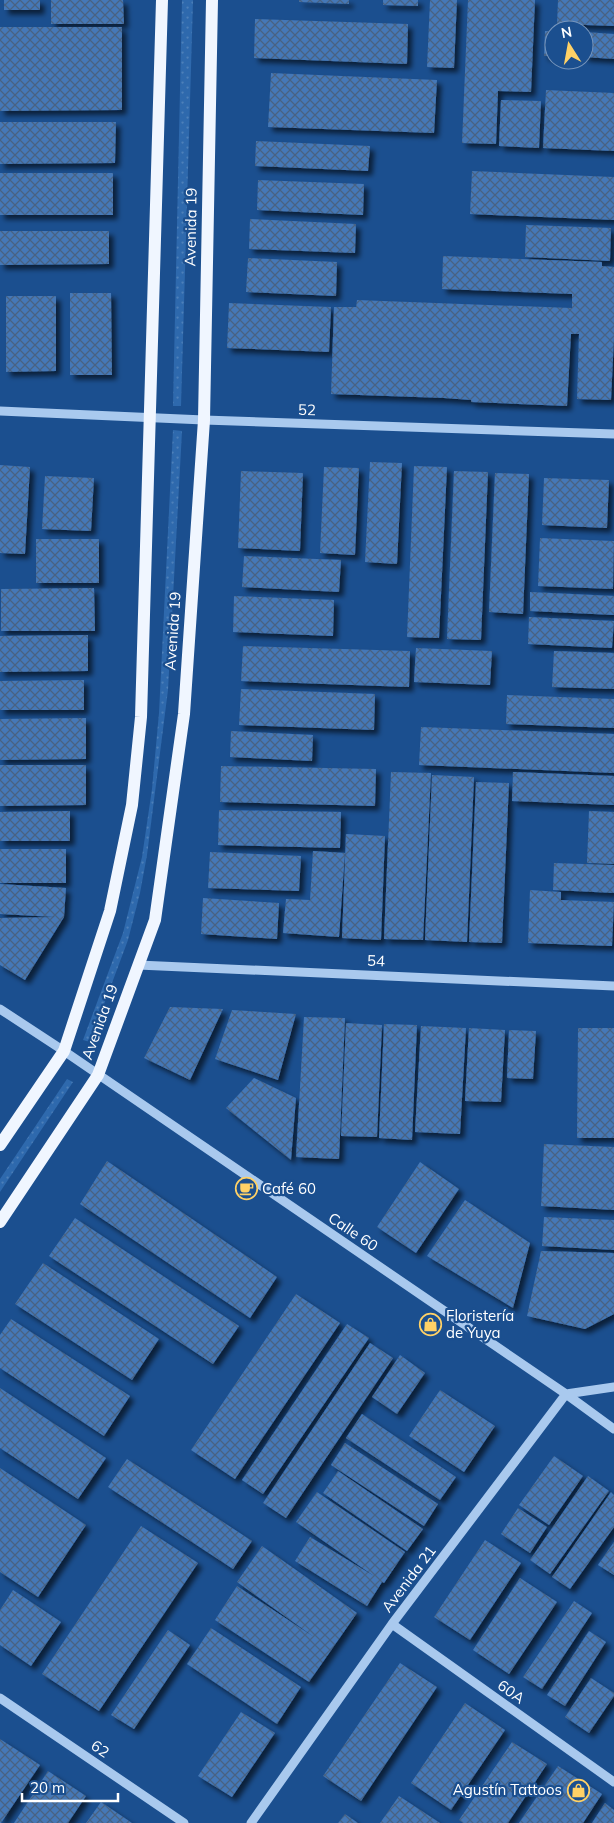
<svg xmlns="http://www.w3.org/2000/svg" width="614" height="1823" viewBox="0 0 614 1823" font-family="Mulish,sans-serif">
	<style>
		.grass { fill: url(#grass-dots) }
		.building { fill: url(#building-cross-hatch); filter: url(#shadow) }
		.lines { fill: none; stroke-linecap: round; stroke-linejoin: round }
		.minor { stroke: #a9c9ee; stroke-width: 9 }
		.major { stroke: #f0f6ff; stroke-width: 12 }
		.labels { text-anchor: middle; stroke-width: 4.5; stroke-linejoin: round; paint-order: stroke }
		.street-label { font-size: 15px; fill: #fff; stroke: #1b4f8f }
		.poi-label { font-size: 15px; fill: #fff; stroke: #1b4f8f; text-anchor: start }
	</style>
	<defs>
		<pattern id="grass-dots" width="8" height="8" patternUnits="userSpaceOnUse" patternTransform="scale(1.25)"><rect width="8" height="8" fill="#2e69ad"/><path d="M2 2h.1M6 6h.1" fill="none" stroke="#4d80b9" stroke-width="1.8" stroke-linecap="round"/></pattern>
		<pattern id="building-cross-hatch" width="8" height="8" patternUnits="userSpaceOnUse" patternTransform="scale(1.25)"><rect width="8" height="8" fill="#4478b7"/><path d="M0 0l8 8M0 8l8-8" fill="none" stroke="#486282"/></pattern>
		<filter id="shadow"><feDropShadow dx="4.5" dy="4.5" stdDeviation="2.5" flood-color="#0009"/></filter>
	</defs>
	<rect width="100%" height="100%" fill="#1b4f8f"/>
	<path class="grass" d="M182,0H193L181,406H173Z
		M173,430L182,431L168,690L147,855L140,893L128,940L90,1042L83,1040L123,933L142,857L152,789L159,713Z
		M67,1079L73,1082L0,1192V1179Z"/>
	<path class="building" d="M4,0H40V10H4Z
		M51,0H123L124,24H51Z
		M299,0H349V4L299,2Z
		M383,0H418V6L383,5Z
		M430,0H457L454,68L427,67Z
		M468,0H535L531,92L498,91L496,144L462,143Z
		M558,0H614V26L557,24Z
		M255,19L408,24L407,64L254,58Z
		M0,27H122V110L0,111Z
		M545,31H554V56H544Z
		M584,32L614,34V59L584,57Z
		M271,73L437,80L434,133L268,127Z
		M546,90L614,93V151L543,148Z
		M501,100L541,101L539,148L499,146Z
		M0,122H116L115,163L0,164Z
		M256,141L370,146L368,171L255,166Z
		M472,171L614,177V220L470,214Z
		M0,173H113V215H0Z
		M258,180L364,184L363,215L257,210Z
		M250,219L356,224L355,253L249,249Z
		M526,225L611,228L610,261L525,257Z
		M0,231H109V264L0,265Z
		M443,256L602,262V266L614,267V338L611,400L577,399L579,334H571L567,406L471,402V400L444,398L331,394L334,307H356L357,300L572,308V294L442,289Z
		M248,258L337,262L336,296L246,292Z
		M70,293H111L112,375H70Z
		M6,296H56V371L6,372Z
		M229,303L331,307L329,352L227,348Z
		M370,462L402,463L397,564L365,562Z
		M0,465L30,467L25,554L0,553Z
		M414,466L447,467L439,638L407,637Z
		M324,467L359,468L355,555L320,553Z
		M241,471L303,473L300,551L238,548Z
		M454,471L488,472L481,640L447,639Z
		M495,473L529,474L523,614L489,612Z
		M45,476L94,478L91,531L42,529Z
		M544,478L609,480L607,528L542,525Z
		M540,538L614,541L613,589L538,586Z
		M36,539H99V583H36Z
		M244,556L341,560L339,592L242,587Z
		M94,588L95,631H1V589Z
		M530,592L614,596V615L530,611Z
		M234,596L334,600L333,636L233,632Z
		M529,617L614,621L612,648L528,644Z
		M88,635V671L0,672V636Z
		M243,646L410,651L409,687L241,681Z
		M416,648L492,651L490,685L414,682Z
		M554,651L614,653V689L552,687Z
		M84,680V710H0V681Z
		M241,689L375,694L374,730L239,725Z
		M507,695L614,699V728L506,724Z
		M86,718V759L0,760V719Z
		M421,727L614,734V773L419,765Z
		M231,731L313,735L312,761L230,757Z
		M0,765H86V805L0,806Z
		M221,766L376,769L375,806L220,802Z
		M391,772L431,773L423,940L384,939Z
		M513,772L614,776V805L512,801Z
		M432,775L474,777L467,942L425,940Z
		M476,782L509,783L502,943L469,942Z
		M219,810L341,812L340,848L218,845Z
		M70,811V841H0V812Z
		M589,811L614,812V864L587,863Z
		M346,834L385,836L381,940L342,938Z
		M0,849H66V883H0Z
		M313,851L345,853L339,937L283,933L286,899L310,900Z
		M210,852L301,856L299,891L208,888Z
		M554,863L614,865V893L553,890Z
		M0,884L66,888L64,917L25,980L0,965V918L55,917L0,914Z
		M530,890L561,892V900L614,902L612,946L528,943Z
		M203,898L279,903L277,939L201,934Z
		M170,1007L223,1009L190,1080L144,1058Z
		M232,1010L296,1014L278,1080L215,1059Z
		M304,1017L345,1018L339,1159L296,1157Z
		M346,1023L382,1025L377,1137L341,1136Z
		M384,1024L417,1025L412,1140L379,1138Z
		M421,1026L466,1028L460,1134L415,1132Z
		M469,1028L505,1030L501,1102L465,1101Z
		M578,1028H614V1138H577Z
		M509,1030L536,1031L533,1079L507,1078Z
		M254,1078L296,1098L291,1160L226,1108Z
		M544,1144L614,1147V1210L541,1206Z
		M107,1161L277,1277L250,1318L80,1204Z
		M420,1162L459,1189L416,1253L377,1227Z
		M465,1200L530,1243L513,1308L427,1256Z
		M544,1217L614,1220V1250L542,1246Z
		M75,1218L239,1326L213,1364L49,1256Z
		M541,1251L614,1253V1314L585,1329L527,1316Z
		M43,1263L159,1339L132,1380L15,1304Z
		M296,1294L340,1323L235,1479L191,1450Z
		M11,1319L130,1396L104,1436L0,1368V1335Z
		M347,1324L369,1338L263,1494L242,1480Z
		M370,1343L393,1358L286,1518L263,1503Z
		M400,1355L425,1373L397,1414L372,1397Z
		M0,1388L106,1458L78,1499L0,1448Z
		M440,1390L495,1426L464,1472L409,1436Z
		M362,1414L456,1477L440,1500L346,1438Z
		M345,1443L438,1504L424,1526L331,1465Z
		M554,1456L583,1476L549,1525L519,1505Z
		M127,1459L252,1541L233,1569L108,1487Z
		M0,1468L86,1525L38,1597L0,1572Z
		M338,1471L423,1529L407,1551L323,1493Z
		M588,1476L609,1491L550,1574L530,1560Z
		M317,1492L405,1552L384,1583L382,1582L367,1606L295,1561L310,1537L374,1576L296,1522Z
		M611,1492L614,1495V1527L570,1589L552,1577Z
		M518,1508L547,1527L530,1553L501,1534Z
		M141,1526L198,1563L99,1711L42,1674Z
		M485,1540L521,1563L470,1640L434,1617Z
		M614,1542V1575L598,1565Z
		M262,1546L357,1613L309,1682L215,1620L237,1586L314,1637L237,1582Z
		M520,1578L557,1602L509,1674L473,1650Z
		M13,1590L61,1622L31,1666L0,1645V1610Z
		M574,1601L592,1613L542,1689L523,1677Z
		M211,1628L301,1687L277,1724L187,1664Z
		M168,1630L190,1645L134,1729L111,1715Z
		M589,1631L606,1642L565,1706L547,1695Z
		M400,1663L437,1687L361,1801L323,1776Z
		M591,1678L614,1693V1696L589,1733L565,1717Z
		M465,1703L505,1730L451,1810L411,1783Z
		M241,1712L275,1733L232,1797L198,1776Z
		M0,1739L40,1765L1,1823H0Z
		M512,1742L547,1764L508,1823H463L459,1820Z
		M558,1766L602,1794L583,1823H519Z
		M48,1771L86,1796L68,1823H14Z
		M399,1796L440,1823H380Z
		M101,1802L132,1823H86Z
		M605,1803L614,1810V1823H592Z
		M345,1814L358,1823H338Z"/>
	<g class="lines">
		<path class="minor" d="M0,411L204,420L614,434
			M138,965L614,986
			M0,1009L64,1051L566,1394L614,1429
			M392,1624L614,1782
			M0,1698L184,1823
			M251,1823L392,1624L566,1394L614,1387"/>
		<path class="major" d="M0,1145L64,1051L110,911L132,805L141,717L162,0
			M0,1222L98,1075L155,920L184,714L204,420L212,0"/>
	</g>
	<defs>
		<symbol id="cafe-ring" viewBox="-11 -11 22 22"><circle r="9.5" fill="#1b4f8f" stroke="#ffd166" stroke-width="1.5"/><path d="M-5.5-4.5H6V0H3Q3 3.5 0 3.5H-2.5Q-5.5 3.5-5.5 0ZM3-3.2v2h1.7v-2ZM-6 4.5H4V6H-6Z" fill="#ffd166"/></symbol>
		<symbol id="shop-ring" viewBox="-11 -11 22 22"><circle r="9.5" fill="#1b4f8f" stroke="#ffd166" stroke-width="1.5"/><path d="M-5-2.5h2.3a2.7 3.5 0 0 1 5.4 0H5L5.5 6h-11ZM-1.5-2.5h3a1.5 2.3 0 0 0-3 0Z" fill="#ffd166"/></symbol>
	</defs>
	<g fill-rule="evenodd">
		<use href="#cafe-ring" x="234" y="1176" width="25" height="25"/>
		<use href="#shop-ring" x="418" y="1312" width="25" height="25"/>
		<use href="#shop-ring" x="566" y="1778" width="25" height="25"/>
	</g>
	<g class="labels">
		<g class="street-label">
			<text transform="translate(191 227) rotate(-89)" y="5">Avenida 19</text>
			<text transform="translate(307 410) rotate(2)" y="5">52</text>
			<text transform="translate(173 631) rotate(-86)" y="5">Avenida 19</text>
			<text transform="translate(376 961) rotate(3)" y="5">54</text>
			<text transform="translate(100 1022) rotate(-70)" y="5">Avenida 19</text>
			<text transform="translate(353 1232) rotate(34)" y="5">Calle 60</text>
			<text transform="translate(409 1579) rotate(-53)" y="5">Avenida 21</text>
			<text transform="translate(511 1692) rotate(36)" y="5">60A</text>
			<text transform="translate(100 1749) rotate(34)" y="5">62</text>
		</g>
		<g class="poi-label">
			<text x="262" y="1194">Café 60</text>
			<text x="446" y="1321">Floristería<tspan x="446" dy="17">de Yuya</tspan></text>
			<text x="562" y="1795" text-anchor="end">Agustín Tattoos</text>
		</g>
	</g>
	<g transform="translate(569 45) rotate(349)"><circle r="24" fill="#1b4f8f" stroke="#7695bc"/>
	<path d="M0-4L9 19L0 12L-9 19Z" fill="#ffd166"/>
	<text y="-8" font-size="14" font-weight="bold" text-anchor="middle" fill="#ffffff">N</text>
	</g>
	<path d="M22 1793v8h96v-8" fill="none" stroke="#ffffff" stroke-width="2.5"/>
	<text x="30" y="1793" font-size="15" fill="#ffffff" stroke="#1b4f8f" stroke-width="4" paint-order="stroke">20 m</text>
</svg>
